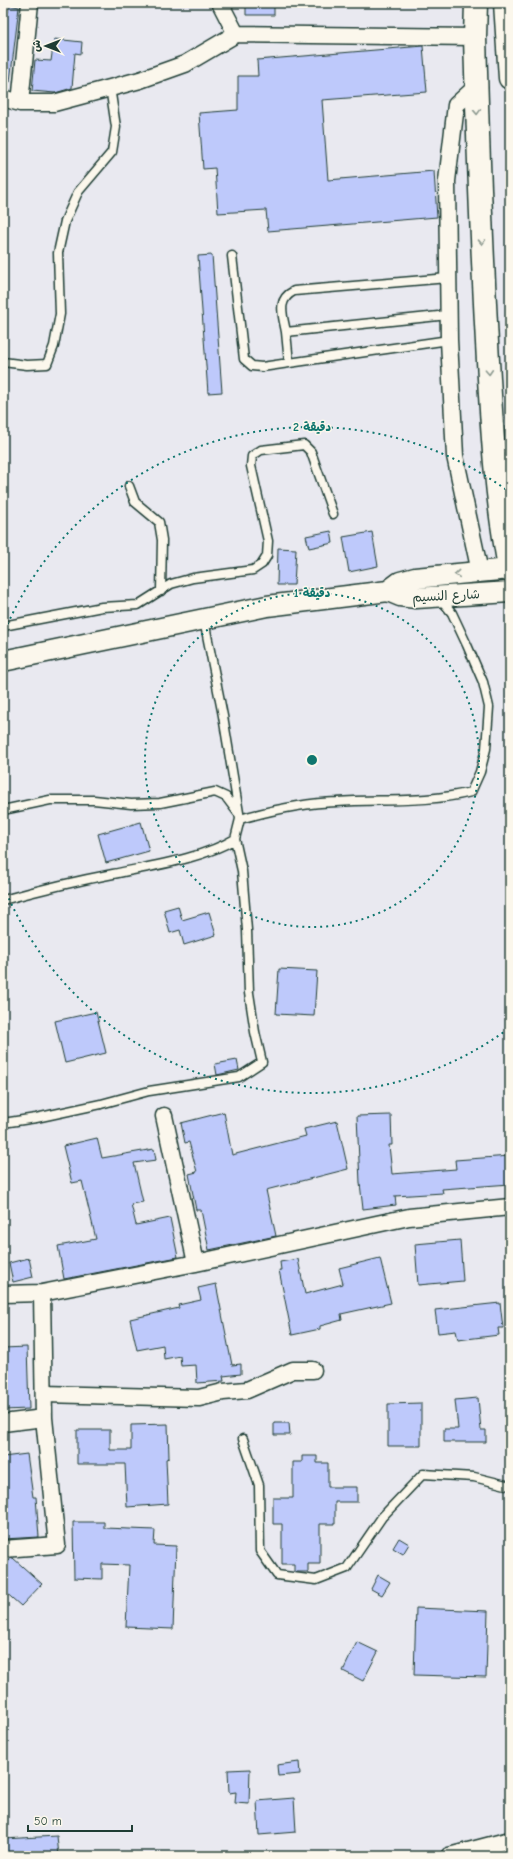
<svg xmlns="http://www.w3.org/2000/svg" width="513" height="1859" viewBox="0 0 513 1859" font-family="'Comic Neue','Playpen Sans Arabic',sans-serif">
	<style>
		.building { fill: #bec9fb; stroke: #1f3d34 }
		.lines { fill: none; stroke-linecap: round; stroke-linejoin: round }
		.service-casing { stroke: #1f3d34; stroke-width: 11 }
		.minor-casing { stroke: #1f3d34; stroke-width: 19 }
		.tertiary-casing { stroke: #1f3d34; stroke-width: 23 }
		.trunk-casing { stroke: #1f3d34; stroke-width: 25 }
		.service { stroke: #fbf7ec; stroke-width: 8 }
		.minor { stroke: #fbf7ec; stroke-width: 16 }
		.tertiary { stroke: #fbf7ec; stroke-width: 20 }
		.trunk { stroke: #fbf7ec; stroke-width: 22 }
		.oneway { stroke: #8d9a90 }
		.ring { fill: none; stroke: #0f766e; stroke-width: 2; stroke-dasharray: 2 4 }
		.labels { text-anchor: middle; stroke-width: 3; stroke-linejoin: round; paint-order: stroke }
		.street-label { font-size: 13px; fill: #1f3d34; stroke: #fbf7ec }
		.centre { fill: #0f766e; stroke: #fbf7ec; stroke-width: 2 }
		.ring-label { font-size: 12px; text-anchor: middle; font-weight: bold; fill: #0f766e; stroke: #fbf7ec; stroke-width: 3; stroke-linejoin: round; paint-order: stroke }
	</style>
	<rect width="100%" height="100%" fill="#e9e9f0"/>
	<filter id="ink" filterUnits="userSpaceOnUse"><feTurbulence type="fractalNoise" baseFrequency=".025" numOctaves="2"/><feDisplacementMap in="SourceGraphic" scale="8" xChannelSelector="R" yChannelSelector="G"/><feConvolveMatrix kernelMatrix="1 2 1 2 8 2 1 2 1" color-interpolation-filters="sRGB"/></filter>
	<g filter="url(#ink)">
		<path class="building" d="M246,3H274V15H246Z
			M8,5L19,7L10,82L3,81V11L8,12Z
			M54,39L82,42L81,54L75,53L72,88L55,93L32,91L35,60L51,61Z
			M423,46L427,92L322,100L328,180L434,171L437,217L268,231L266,210L218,213L215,168L203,169L199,113L238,110V76H258L257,60Z
			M212,255L222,392L208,393L198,256Z
			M331,531L333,543L309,548L306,536Z
			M372,532L378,566L349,572L343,537Z
			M278,548L296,549L294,585H277Z
			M141,822L149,851L106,863L98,834Z
			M178,906L182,920L209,912L216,935L184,945L180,930L170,933L164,910Z
			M279,969L317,971L314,1016L276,1014Z
			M96,1012L106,1053L65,1063L55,1021Z
			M237,1060L239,1070L217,1075L215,1064Z
			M224,1112L232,1155L306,1136L304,1129L337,1121L348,1169L266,1190L276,1236L209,1250L201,1210H196L189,1174L197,1172L189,1142L185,1143L181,1123Z
			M391,1115L392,1145H389L392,1174L456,1169L455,1160L510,1156V1184L442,1189L443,1193L395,1196L396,1205L363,1209L360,1183L357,1116Z
			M97,1138L102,1158L154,1149L156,1160L134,1163L143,1202L131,1204L136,1225L170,1218L178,1257L64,1279L58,1246L96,1239L82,1181L72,1183L63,1146Z
			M460,1240L463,1281L418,1285L415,1244Z
			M29,1258L33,1277L13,1282L9,1263Z
			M380,1258L391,1303L341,1314L342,1320L320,1326V1329L292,1335L279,1270H281L280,1262L298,1259L305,1294L343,1284L339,1268Z
			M216,1284L232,1365L241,1364V1374L223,1376L224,1381L197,1383L196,1365L181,1366L180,1356L164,1359L163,1345L137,1350L130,1319L179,1308L178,1305L201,1300L198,1288Z
			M500,1303L503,1328H498L499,1335L458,1340L456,1331L438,1333L435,1310Z
			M27,1347L29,1409L3,1410V1348Z
			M478,1398L481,1430H486V1442H444V1429H458L455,1400Z
			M421,1403V1446H388V1404Z
			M274,1423H289L290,1435H274Z
			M168,1424L169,1458L166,1459L168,1504L127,1507L125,1464H77V1430H110V1450H131V1425Z
			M27,1454L33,1497H36L39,1537L3,1539V1457Z
			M302,1456H317V1463H328V1487H357V1502H335V1524H320V1564H308V1572H294V1564H282V1524H273V1498H293V1462H302Z
			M73,1522H104V1528L155,1530L154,1545L176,1546L173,1629L126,1627L129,1565L102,1564V1579L74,1578Z
			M399,1538L409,1544L403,1554L393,1548Z
			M11,1558H13L42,1584L21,1606L3,1590V1567Z
			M378,1575L390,1582L382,1595L371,1589Z
			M416,1608L488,1611L486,1677L414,1675Z
			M357,1642L378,1652L363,1681L343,1671Z
			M299,1762L300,1774L278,1776L277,1765Z
			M250,1769L249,1804L235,1803L236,1792L229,1793L228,1770Z
			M294,1798L296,1832L259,1835L257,1801Z
			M57,1836L59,1856H3V1839Z"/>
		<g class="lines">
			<defs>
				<path id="service" d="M232,256L244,359L252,366L262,367L289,363L286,332
					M448,278L294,291C276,300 283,315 286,332L448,315
					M3,362L27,365L47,364L54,346L60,314L58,253L65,221L78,192L112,152L116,127L110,87
					M289,363L449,340
					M129,486L135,502L159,522L162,540L161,591
					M3,626L102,607L138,605L171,584L193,578L253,570L262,564L267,556L268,541L251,466L252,456L261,450L304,445L311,452L333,514
					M3,810L50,800H94L131,804L160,803L215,792L226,797L238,813
					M240,819C272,810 304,803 337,802C381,799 428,803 471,792L480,772L486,749L489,707L483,682L467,645L452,613L440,598
					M3,900C39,890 76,881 113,874C151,866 202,859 235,839L240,819L223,716L204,620
					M3,1123L36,1118L101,1104L149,1091L239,1077L262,1062L255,1032L249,993L247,930L242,871L235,839
					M243,1439L259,1485L260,1551L277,1575L316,1580L347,1568L382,1517L423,1474L474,1477L510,1486"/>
				<path id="minor" d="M220,3L236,34
					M476,87L456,105L447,181L449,340L455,456L480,572
					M3,98L20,103H54L140,80L185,64L236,34L475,37
					M20,103L30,3
					M164,1116L196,1263
					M3,1294L42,1293L196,1263L409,1217L510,1207
					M44,1394L199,1398L223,1392L247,1390L293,1370H313
					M3,1423L44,1418
					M3,1549L57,1545L44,1418L42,1293
					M449,1856L510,1840"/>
				<path id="tertiary" d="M388,591L400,596L416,598L510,592
					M3,661L267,606L388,591L400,582L415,578L510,569"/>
				<path id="trunk" d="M476,3L475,37C478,145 482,253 488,361C492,431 496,502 510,571
					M505,3L510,78"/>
			</defs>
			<use href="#service" class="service-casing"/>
			<use href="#minor" class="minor-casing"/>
			<use href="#tertiary" class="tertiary-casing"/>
			<use href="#trunk" class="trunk-casing"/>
			<use href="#service" class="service"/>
			<use href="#minor" class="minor"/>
			<use href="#tertiary" class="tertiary"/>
			<use href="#trunk" class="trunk"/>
		</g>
		<defs><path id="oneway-chevron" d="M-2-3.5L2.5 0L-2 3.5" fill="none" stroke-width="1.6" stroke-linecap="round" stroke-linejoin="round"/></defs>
		<g class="oneway">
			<use href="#oneway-chevron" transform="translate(477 112) rotate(88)"/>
			<use href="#oneway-chevron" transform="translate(482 242) rotate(88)"/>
			<use href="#oneway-chevron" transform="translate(489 372) rotate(87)"/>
			<use href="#oneway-chevron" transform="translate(457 574) rotate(175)"/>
		</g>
	</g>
	<g class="ring">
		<circle cx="312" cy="760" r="167"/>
		<path d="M508 1029A333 333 0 0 1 3 885M3 635A333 333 0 0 1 508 491"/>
	</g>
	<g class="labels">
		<g class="street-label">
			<text transform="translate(446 595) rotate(-3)" y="5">شارع النسيم</text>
		</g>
	</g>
	<circle cx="312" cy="760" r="6" class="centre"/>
	<g class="ring-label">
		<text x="312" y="431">2 دقيقة</text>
		<text x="312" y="597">1 دقيقة</text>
	</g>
	<rect width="513" height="1859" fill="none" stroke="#fbf7ec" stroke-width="16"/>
	<rect x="8" y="8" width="497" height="1843" fill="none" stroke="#1f3d34" stroke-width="1.5" filter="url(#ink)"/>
	<g transform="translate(46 46) rotate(270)" stroke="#fbf7ec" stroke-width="3" paint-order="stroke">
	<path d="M0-3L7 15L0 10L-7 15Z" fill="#1f3d34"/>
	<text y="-6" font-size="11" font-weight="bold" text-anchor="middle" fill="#1f3d34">ش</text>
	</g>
	<path d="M28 1825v6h104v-6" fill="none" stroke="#1f3d34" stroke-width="2"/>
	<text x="34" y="1825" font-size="12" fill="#1f3d34" stroke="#fbf7ec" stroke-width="3" paint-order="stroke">50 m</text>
</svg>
